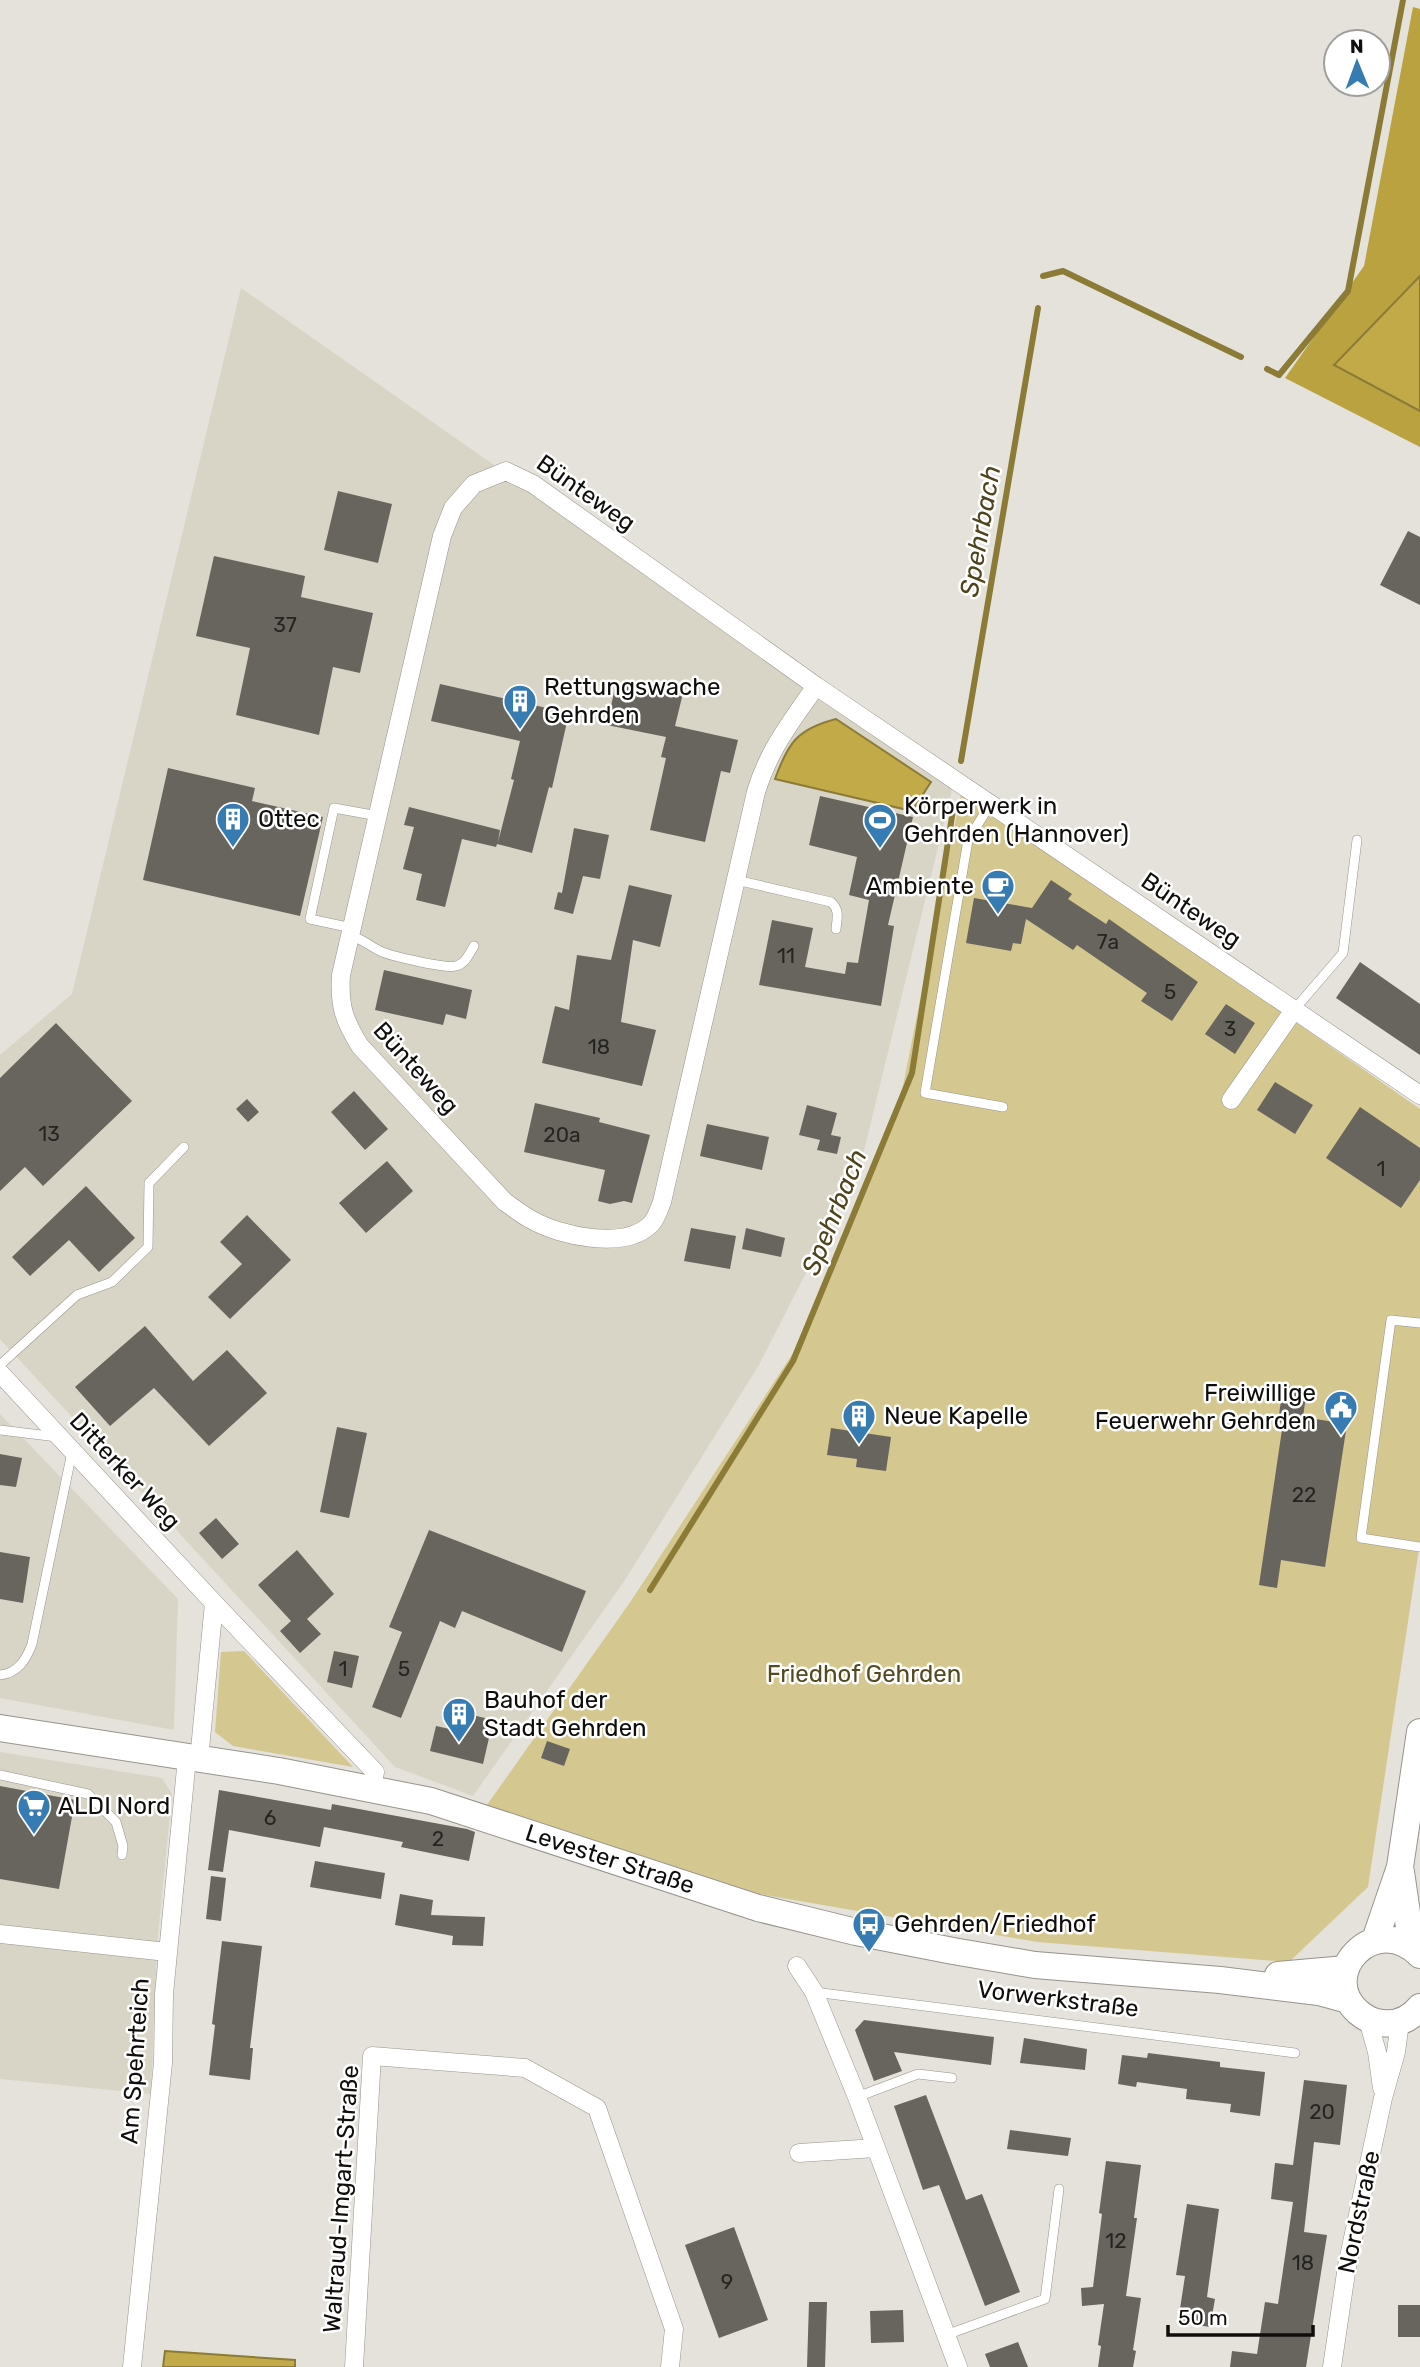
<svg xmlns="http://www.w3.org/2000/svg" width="1420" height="2367" viewBox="0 0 1420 2367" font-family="Rubik,sans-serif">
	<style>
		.built { fill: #d9d5c6 }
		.green { fill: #d5c790 }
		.forest { fill: #baa241 }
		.water { fill: #c2aa49; stroke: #8c7b37; stroke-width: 2 }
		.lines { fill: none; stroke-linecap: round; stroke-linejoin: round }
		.stream { stroke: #8c7b37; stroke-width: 6 }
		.building { fill: #67655e }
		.lane-casing { stroke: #96948c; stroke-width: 10 }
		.street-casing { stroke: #96948c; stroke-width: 19 }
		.secondary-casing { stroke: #96948c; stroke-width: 28 }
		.lane { stroke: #fff; stroke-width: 9 }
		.street { stroke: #fff; stroke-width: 18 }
		.secondary { stroke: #fff; stroke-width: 26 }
		.labels { text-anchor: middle; stroke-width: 5; stroke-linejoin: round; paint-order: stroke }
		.number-label { font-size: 21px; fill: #252420 }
		.street-label { font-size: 24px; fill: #0f0e0c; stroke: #fff }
		.poi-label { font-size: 24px; fill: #0f0e0c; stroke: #fff; text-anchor: start }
		.park-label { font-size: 24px; fill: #544a22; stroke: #fff }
		.water-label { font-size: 26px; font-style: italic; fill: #4e441b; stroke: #fff }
	</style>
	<rect width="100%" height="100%" fill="#e4e2da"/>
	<path class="built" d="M241,288L953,786L860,1167L759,1365L625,1580L473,1796L395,1767L0,1339V1055L72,994Z
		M0,1414L178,1599L174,1730L0,1698Z
		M0,1752L162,1778L172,1794L157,1945L151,2094L0,2079Z"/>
	<path class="green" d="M962,789L1420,1109V1542L1368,1887L1289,1962L1037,1942L759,1894L487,1805L631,1601L793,1353L899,1106Z
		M244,1651L353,1767L233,1746L215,1732L221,1652Z"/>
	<path class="forest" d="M1413,7L1420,9V276L1334,365L1420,411V447L1285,378L1364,266Z"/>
	<path class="water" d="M1420,276V411L1334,365Z
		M836,719L931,782L912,811L775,779C788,743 797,729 836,719Z
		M165,2351L295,2360V2367H163Z"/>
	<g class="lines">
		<path class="stream" d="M1043,276L1063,271L1241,357
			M1267,369L1279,375L1348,291L1403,0
			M961,761L1038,308
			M650,1590L793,1361L912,1073L953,810"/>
	</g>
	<path class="building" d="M338,491L392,504L378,563L324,550Z
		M1408,531L1420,537V605L1380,585Z
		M214,556L305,576L301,597L373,613L360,673L333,667L319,735L236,715L250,648L196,636Z
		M616,683L656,692L659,683L684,689L675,726L738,740L730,773L721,771L705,842L650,830L666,758L661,757L666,737L607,725Z
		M440,684L569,713L552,788L549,787L532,853L497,844L496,847L462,839L445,907L416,900L422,874L403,869L414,827L404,825L409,807L500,830L498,842L514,780L511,779L520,741L431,721Z
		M168,768L255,788L252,801L323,817L300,916L143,880Z
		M820,796L913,817L888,925L894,926L881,1006L759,985L772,920L813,928L805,967L845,974L847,962L858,963L869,900L849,895L857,857L809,845Z
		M574,828L609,835L600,879L583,876L573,914L554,909L558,892L562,893Z
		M1051,880L1072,894L1068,899L1106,924L1109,919L1198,982L1172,1021L1141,1001L1147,993L1077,945L1073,950L1026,919L1021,944L1013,943L1011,951L966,943L974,898L1032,908Z
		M629,885L672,895L660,947L633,940L621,1022L656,1030L642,1086L542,1063L555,1006L569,1010L577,955L611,960Z
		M1360,962L1420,1004V1055L1336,998Z
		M384,970L472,990L466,1019L446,1014L443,1025L375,1010Z
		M1226,1004L1255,1023L1235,1054L1205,1034Z
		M56,1023L132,1101L43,1186L25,1167L0,1191V1078Z
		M1275,1082L1313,1105L1295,1134L1257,1110Z
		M354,1091L388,1129L365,1150L331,1112Z
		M247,1099L259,1112L248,1122L236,1109Z
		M535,1103L600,1118L599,1122L650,1135L632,1203L624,1201L610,1204L598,1201L605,1170L524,1152Z
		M807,1105L837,1113L831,1135L841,1137L837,1154L817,1150L820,1140L799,1135Z
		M1360,1107L1420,1148V1180L1401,1208L1326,1158Z
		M707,1124L769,1137L762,1170L700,1156Z
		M387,1161L413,1191L366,1233L339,1203Z
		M86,1186L135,1238L99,1272L69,1240L30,1276L12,1257Z
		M247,1215L291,1260L230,1319L208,1297L242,1264L220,1242Z
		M691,1228L736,1236L730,1269L684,1261Z
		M746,1228L785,1238L781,1257L742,1249Z
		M145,1326L193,1381L227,1350L267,1393L209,1446L154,1388L110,1426L75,1387Z
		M1283,1386L1307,1389L1303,1417L1347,1424L1325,1567L1281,1560L1277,1588L1259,1585L1283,1423L1278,1422Z
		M337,1427L367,1433L349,1518L320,1512Z
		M831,1428L891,1437L886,1471L856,1467L857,1459L827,1455Z
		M0,1454L22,1458L16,1487L0,1485Z
		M216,1518L239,1544L222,1559L199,1533Z
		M429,1530L586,1591L562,1652L462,1611L455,1628L440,1621L401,1718L372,1707L402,1632L389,1627Z
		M297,1550L334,1594L307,1619L321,1634L300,1653L280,1631L291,1621L258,1585Z
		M0,1552L30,1557L23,1603L0,1599Z
		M334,1651L359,1656L352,1688L327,1682Z
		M464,1713L489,1719L484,1736L489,1738L483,1764L430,1751L436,1726L459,1731Z
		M547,1741L570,1749L564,1766L541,1758Z
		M0,1786L75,1800L59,1889L0,1879Z
		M219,1790L331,1810L332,1804L467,1829L475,1832L469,1861L401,1847L403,1842L324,1827L320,1847L229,1830L223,1872L208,1870Z
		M315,1861L385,1873L381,1899L310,1887Z
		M211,1876L226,1878L221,1921L206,1919Z
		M400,1894L433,1900L431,1915L485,1917L483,1946L452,1945L453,1936L395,1925Z
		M222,1941L262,1946L250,2048H253L250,2080L209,2075L215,2025L212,2024Z
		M864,2020L994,2037L991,2065L894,2052L902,2071L874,2081L855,2030Z
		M1024,2038L1087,2049L1085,2070L1020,2063Z
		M1148,2053L1220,2062V2067L1265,2072L1260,2116L1230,2112L1231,2104L1186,2099L1187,2089L1137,2082L1136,2087L1118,2084L1122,2055L1147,2058Z
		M1304,2080L1347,2085L1340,2145L1314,2142L1304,2232L1327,2235L1306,2367H1230L1232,2351L1257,2354L1265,2302L1278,2304L1293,2202L1271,2199L1275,2163L1293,2165Z
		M926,2095L966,2200L982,2194L1020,2292L985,2306L939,2185L923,2190L894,2106Z
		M1010,2130L1071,2138L1068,2156L1007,2149Z
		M1106,2161L1141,2165L1134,2218H1137L1126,2296L1141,2298L1133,2350L1136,2351L1133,2367H1098L1101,2346L1098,2345L1104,2304L1082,2306L1081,2288L1093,2287L1102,2214L1099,2213Z
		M1187,2204L1219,2209L1207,2297L1215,2299L1210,2327L1178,2322L1185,2276L1176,2275Z
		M734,2227L768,2320L719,2338L685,2245Z
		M809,2302H827L825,2367H807Z
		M1398,2305H1420V2337H1398Z
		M903,2310L904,2342L871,2343L870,2311Z
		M1018,2342L1028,2367H990L985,2354Z"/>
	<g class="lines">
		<defs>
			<path id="lane" d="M991,803L968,840L925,1093L1003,1107
				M736,880L831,902C840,910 837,918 836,929
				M352,928L310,919L334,808L378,816
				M350,936C362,938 369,946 380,951C390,956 447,969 456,966C466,963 469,954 474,946
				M1294,1010L1343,953L1357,840
				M1420,1323L1391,1320L1361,1538L1420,1547
				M0,1365L77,1295L112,1282L148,1247L149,1183L184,1147
				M0,1430L57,1437
				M0,1675C18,1673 26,1660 32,1644L72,1452
				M0,1775L88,1794L116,1822L123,1846L122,1855
				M814,1992L1295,2053
				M857,2097L918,2074L952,2078
				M946,2335L1045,2299L1059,2189"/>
			<path id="street" d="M816,686C791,722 769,749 756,792L662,1202C659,1209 656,1220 650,1225C624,1250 560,1236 532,1220C522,1215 514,1208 505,1202L360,1046C344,1020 339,1006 341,975L442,536L453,508L474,484L506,471L533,484L816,686L1420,1095
				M1231,1100L1294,1010
				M0,1373L214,1603L199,1760
				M214,1603L375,1772L372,1788
				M0,1934L167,1952
				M797,1966L814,1992L857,2097L958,2367
				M1368,2020L1377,2052L1382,2088
				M799,2153L876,2148
				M132,2367L163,2063L164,1994L187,1758
				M354,2367L372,2056L525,2068L597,2108L674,2329L670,2367
				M1332,2367L1347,2266L1383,2098L1396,2052L1400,2022"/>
			<path id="secondary" d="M0,1728L279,1771L431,1801L758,1908L856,1932L953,1951L1035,1965L1220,1980L1319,1992L1348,2000
				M1401,1872L1412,1947
				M1375,1940L1400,1867L1420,1732
				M1420,1955C1375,1910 1316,1974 1358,2012C1365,2018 1373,2022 1382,2023C1397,2025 1410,2019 1420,2007
				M1278,1975L1346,1969"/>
		</defs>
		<use href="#lane" class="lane-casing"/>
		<use href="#street" class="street-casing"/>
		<use href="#secondary" class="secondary-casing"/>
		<use href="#lane" class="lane"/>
		<use href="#street" class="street"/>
		<use href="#secondary" class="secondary"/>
	</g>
	<defs>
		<symbol id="building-pin" viewBox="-11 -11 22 30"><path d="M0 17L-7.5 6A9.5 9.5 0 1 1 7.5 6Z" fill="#367bb1" stroke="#fff"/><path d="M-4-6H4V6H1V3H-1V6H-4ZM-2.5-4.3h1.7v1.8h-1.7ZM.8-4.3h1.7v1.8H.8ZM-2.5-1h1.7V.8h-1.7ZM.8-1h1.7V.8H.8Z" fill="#fff"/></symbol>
		<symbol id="stadium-pin" viewBox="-11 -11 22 30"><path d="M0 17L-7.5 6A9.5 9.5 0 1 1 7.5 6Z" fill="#367bb1" stroke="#fff"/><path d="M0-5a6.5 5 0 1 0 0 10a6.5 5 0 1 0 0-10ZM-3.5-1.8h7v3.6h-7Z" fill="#fff"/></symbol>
		<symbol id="cafe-pin" viewBox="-11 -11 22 30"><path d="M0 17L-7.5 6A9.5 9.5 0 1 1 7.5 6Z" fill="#367bb1" stroke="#fff"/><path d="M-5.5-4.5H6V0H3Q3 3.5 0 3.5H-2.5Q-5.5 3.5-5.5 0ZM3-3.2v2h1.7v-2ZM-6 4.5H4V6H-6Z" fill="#fff"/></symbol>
		<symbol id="civic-pin" viewBox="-11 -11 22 30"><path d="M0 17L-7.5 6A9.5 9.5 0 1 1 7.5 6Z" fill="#367bb1" stroke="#fff"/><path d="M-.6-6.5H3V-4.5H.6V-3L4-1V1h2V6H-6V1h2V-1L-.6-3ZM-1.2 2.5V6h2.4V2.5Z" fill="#fff"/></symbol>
		<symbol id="supermarket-pin" viewBox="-11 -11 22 30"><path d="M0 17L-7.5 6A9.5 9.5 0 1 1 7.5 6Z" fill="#367bb1" stroke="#fff"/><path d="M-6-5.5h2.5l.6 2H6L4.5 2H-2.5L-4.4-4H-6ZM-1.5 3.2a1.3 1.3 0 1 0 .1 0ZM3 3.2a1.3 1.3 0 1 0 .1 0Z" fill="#fff"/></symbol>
		<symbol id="bus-pin" viewBox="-11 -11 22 30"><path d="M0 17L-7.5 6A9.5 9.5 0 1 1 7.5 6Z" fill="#367bb1" stroke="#fff"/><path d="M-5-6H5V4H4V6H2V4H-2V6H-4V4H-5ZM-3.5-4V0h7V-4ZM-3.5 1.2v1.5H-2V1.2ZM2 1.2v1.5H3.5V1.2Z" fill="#fff"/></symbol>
	</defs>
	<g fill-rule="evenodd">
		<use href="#building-pin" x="501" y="682" width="38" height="52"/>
		<use href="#building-pin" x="214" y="800" width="38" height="52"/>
		<use href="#stadium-pin" x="861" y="801" width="38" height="52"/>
		<use href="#cafe-pin" x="979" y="867" width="38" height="52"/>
		<use href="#civic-pin" x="1322" y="1388" width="38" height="52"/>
		<use href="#building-pin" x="840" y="1397" width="38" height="52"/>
		<use href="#building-pin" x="440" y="1695" width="38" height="52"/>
		<use href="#supermarket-pin" x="15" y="1787" width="38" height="52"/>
		<use href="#bus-pin" x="850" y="1905" width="38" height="52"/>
	</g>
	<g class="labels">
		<g class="number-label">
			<text x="285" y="632">37</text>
			<text x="1108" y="949">7a</text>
			<text x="786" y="963">11</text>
			<text x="1170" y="999">5</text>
			<text x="1230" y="1036">3</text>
			<text x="599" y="1054">18</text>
			<text x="49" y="1141">13</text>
			<text x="562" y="1142">20a</text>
			<text x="1381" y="1176">1</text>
			<text x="1304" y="1502">22</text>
			<text x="343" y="1676">1</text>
			<text x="404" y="1676">5</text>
			<text x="270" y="1825">6</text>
			<text x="438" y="1846">2</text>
			<text x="1322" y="2119">20</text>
			<text x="1116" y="2248">12</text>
			<text x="1303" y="2270">18</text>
			<text x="727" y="2289">9</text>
		</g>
		<g class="street-label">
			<text transform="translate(586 493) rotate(35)" y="8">Bünteweg</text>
			<text transform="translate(1191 910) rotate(34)" y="8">Bünteweg</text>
			<text transform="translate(416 1068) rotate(48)" y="8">Bünteweg</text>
			<text transform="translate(125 1471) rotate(47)" y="8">Ditterker Weg</text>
			<text transform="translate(610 1859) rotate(18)" y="8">Levester Straße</text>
			<text transform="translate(1058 1999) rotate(7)" y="8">Vorwerkstraße</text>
			<text transform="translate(135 2061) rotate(-86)" y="8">Am Spehrteich</text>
			<text transform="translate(341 2199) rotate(-86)" y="8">Waltraud-Imgart-Straße</text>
			<text transform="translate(1359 2212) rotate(-78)" y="8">Nordstraße</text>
		</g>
		<g class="poi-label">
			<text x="544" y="695">Rettungswache<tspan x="544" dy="28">Gehrden</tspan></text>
			<text x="904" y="814">Körperwerk in<tspan x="904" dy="28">Gehrden (Hannover)</tspan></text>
			<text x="258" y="827">Ottec</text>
			<text x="974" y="894" text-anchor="end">Ambiente</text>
			<text x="1316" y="1401" text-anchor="end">Freiwillige<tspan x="1316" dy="28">Feuerwehr Gehrden</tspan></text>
			<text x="884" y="1424">Neue Kapelle</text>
			<text x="484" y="1708">Bauhof der<tspan x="484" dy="28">Stadt Gehrden</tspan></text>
			<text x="58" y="1814">ALDI Nord</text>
			<text x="894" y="1932">Gehrden/Friedhof</text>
		</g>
		<g class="park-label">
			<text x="864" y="1682">Friedhof Gehrden</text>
		</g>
		<g class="water-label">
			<text transform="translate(980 531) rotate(-80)" y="9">Spehrbach</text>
			<text transform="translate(834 1212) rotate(-68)" y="9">Spehrbach</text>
		</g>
	</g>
	<g transform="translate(1357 63) rotate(359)"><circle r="33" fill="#ffffff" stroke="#9f9f9e" stroke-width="2"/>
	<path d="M0-5L12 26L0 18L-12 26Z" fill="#367bb1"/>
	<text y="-10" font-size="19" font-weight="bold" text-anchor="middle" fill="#0f0e0c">N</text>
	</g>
	<path d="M1168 2325v10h145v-10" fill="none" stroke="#0f0e0c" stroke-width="3.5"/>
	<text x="1178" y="2325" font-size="21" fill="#0f0e0c" stroke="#ffffff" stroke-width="5" paint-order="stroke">50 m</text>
</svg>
